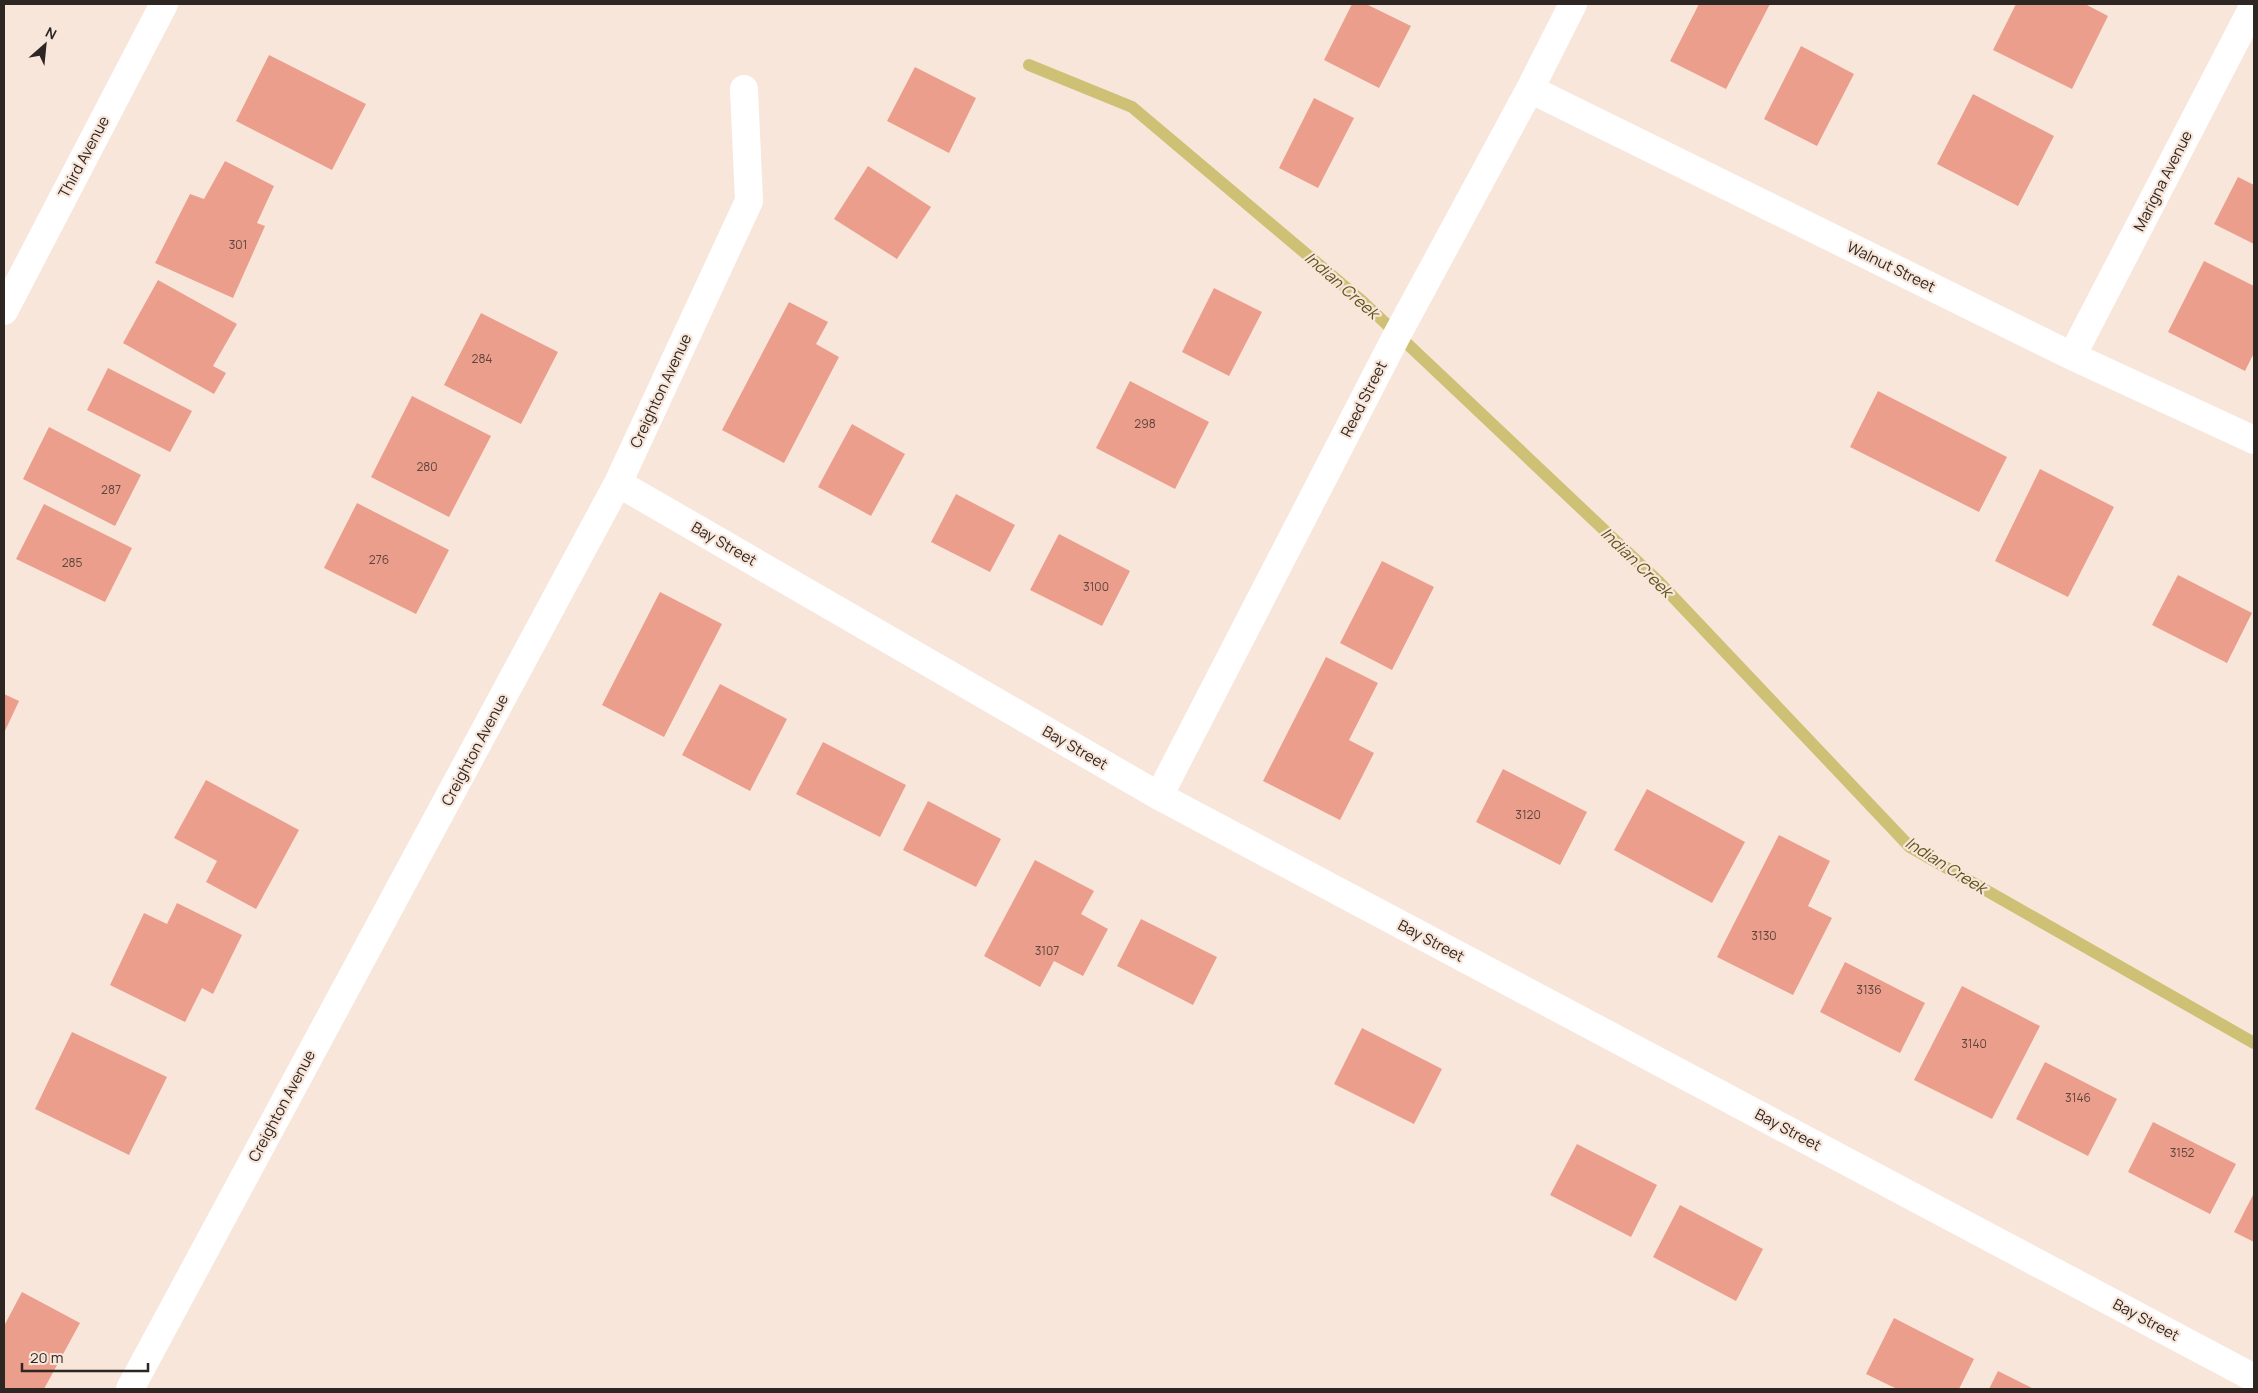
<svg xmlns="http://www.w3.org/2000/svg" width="2258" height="1393" viewBox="0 0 2258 1393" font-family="Manrope,sans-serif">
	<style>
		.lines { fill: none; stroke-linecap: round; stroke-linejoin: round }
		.stream { stroke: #cec176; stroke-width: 12 }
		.building { fill: #ec9e8c }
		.minor { stroke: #fff; stroke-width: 28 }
		.labels { text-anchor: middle; stroke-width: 4.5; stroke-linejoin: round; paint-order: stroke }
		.number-label { font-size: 12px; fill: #5d443c }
		.street-label { font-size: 15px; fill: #2d2622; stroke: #f8e6da }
		.water-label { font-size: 16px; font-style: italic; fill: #5e551d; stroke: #f8e6da }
	</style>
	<rect width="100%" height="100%" fill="#f8e6da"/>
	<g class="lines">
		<path class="stream" d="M1029,65L1132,107L1362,301L1657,580L1910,847L2254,1043"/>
	</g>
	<path class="building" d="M1352,4H1366L1411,26L1379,88L1324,60Z
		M1699,4H1770L1726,89L1670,61Z
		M2016,4H2085L2108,16L2072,89L1993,50Z
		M1801,46L1854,74L1817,146L1764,119Z
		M269,55L366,104L332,170L236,121Z
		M915,67L976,98L949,153L887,121Z
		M1973,94L2054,136L2018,206L1937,164Z
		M1314,98L1354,118L1318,188L1279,168Z
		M225,161L274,186L257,223L265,226L233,298L155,263L190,194L204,199Z
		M868,166L931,207L897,259L834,219Z
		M2238,177L2254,185V244L2214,224Z
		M2204,261L2254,286V353L2245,371L2168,332Z
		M158,280L237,324L213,366L226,373L214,394L123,343Z
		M1214,288L1262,312L1229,376L1182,352Z
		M789,302L828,322L816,344L839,357L784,463L722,430Z
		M481,313L558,352L521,424L444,385Z
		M108,368L192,411L170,452L87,410Z
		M1130,381L1209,422L1175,489L1096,448Z
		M1878,391L2007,457L1979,512L1850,447Z
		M412,396L491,436L449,517L371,477Z
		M852,424L905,454L871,516L818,487Z
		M49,427L141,475L115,526L23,479Z
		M2040,469L2114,507L2068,597L1995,561Z
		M956,494L1015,525L990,572L931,542Z
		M357,503L449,550L416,614L324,568Z
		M44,504L132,548L105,602L16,559Z
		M1059,534L1130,571L1102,626L1030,590Z
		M1382,561L1434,587L1392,670L1340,643Z
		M2178,575L2252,613L2227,663L2152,625Z
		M660,592L722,624L664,737L602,705Z
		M1326,657L1378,683L1349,740L1374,753L1340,820L1263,781Z
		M720,684L787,719L750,791L682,755Z
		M4,694L19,701L4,733Z
		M823,742L906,785L880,837L796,794Z
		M1503,769L1587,812L1560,865L1476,822Z
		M206,780L299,830L256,909L206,882L217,861L174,838Z
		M1647,789L1745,842L1712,903L1614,850Z
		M928,801L1001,839L976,887L903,850Z
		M1779,835L1830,861L1808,906L1832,918L1793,995L1717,957Z
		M1035,860L1094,891L1081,914L1108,929L1083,976L1054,961L1040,987L984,956Z
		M177,903L242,935L213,994L202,988L185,1022L110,985L144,913L167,924Z
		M1141,919L1217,957L1193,1005L1117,966Z
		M1845,962L1925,1003L1900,1053L1820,1012Z
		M1962,986L2040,1026L1992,1119L1914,1080Z
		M1362,1028L1442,1069L1414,1124L1334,1084Z
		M72,1032L167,1077L129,1155L35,1109Z
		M2045,1062L2117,1099L2088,1156L2016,1119Z
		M2153,1122L2236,1164L2210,1214L2128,1172Z
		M1577,1144L1657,1185L1631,1237L1550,1195Z
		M2254,1193V1242L2234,1232Z
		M1680,1205L1763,1249L1736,1301L1653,1257Z
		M22,1292L80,1323L44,1389H4V1326Z
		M1894,1318L1974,1359L1959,1389H1897L1866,1374Z
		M1998,1371L2034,1389H1989Z"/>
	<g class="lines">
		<path class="minor" d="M1530,89L2072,356L2254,440
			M4,311L164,4
			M2072,356L2254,5
			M618,483L1159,796L2254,1378
			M1159,796L1397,335L1530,89L1573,4
			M130,1389L618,483L749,201L744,89"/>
	</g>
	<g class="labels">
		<g class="number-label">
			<text x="238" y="249">301</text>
			<text x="482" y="363">284</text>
			<text x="1145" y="428">298</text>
			<text x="427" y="471">280</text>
			<text x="111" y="494">287</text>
			<text x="379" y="564">276</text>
			<text x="72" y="567">285</text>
			<text x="1096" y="591">3100</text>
			<text x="1528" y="819">3120</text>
			<text x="1764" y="940">3130</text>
			<text x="1047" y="955">3107</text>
			<text x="1869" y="994">3136</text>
			<text x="1974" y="1048">3140</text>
			<text x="2078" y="1102">3146</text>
			<text x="2182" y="1157">3152</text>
		</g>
		<g class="street-label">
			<text transform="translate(84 157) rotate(-62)" y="5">Third Avenue</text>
			<text transform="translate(2163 181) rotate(-63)" y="5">Marigna Avenue</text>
			<text transform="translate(1891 267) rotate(26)" y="5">Walnut Street</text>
			<text transform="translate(661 391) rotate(-65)" y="5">Creighton Avenue</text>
			<text transform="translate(1364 399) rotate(-63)" y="5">Reed Street</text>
			<text transform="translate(724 544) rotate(30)" y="5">Bay Street</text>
			<text transform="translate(1075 748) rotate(30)" y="5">Bay Street</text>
			<text transform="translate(475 750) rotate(-62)" y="5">Creighton Avenue</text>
			<text transform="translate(1431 941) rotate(28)" y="5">Bay Street</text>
			<text transform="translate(282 1106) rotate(-62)" y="5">Creighton Avenue</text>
			<text transform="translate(1788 1130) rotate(28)" y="5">Bay Street</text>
			<text transform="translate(2146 1320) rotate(28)" y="5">Bay Street</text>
		</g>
		<g class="water-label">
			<text transform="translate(1342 285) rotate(41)" y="6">Indian Creek</text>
			<text transform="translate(1637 562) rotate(44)" y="6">Indian Creek</text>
			<text transform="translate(1946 865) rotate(32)" y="6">Indian Creek</text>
		</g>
	</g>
	<rect width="2258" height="1393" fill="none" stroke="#2d2622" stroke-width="10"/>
	<g transform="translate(45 45) rotate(27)" stroke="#f8e6da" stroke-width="4" paint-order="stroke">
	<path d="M0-4L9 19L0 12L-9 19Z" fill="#2d2622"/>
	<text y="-8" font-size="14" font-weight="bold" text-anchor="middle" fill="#2d2622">N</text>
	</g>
	<path d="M22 1363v8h126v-8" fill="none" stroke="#2d2622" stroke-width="2.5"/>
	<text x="30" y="1363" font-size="15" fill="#2d2622" stroke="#f8e6da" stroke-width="4" paint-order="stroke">20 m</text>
</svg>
